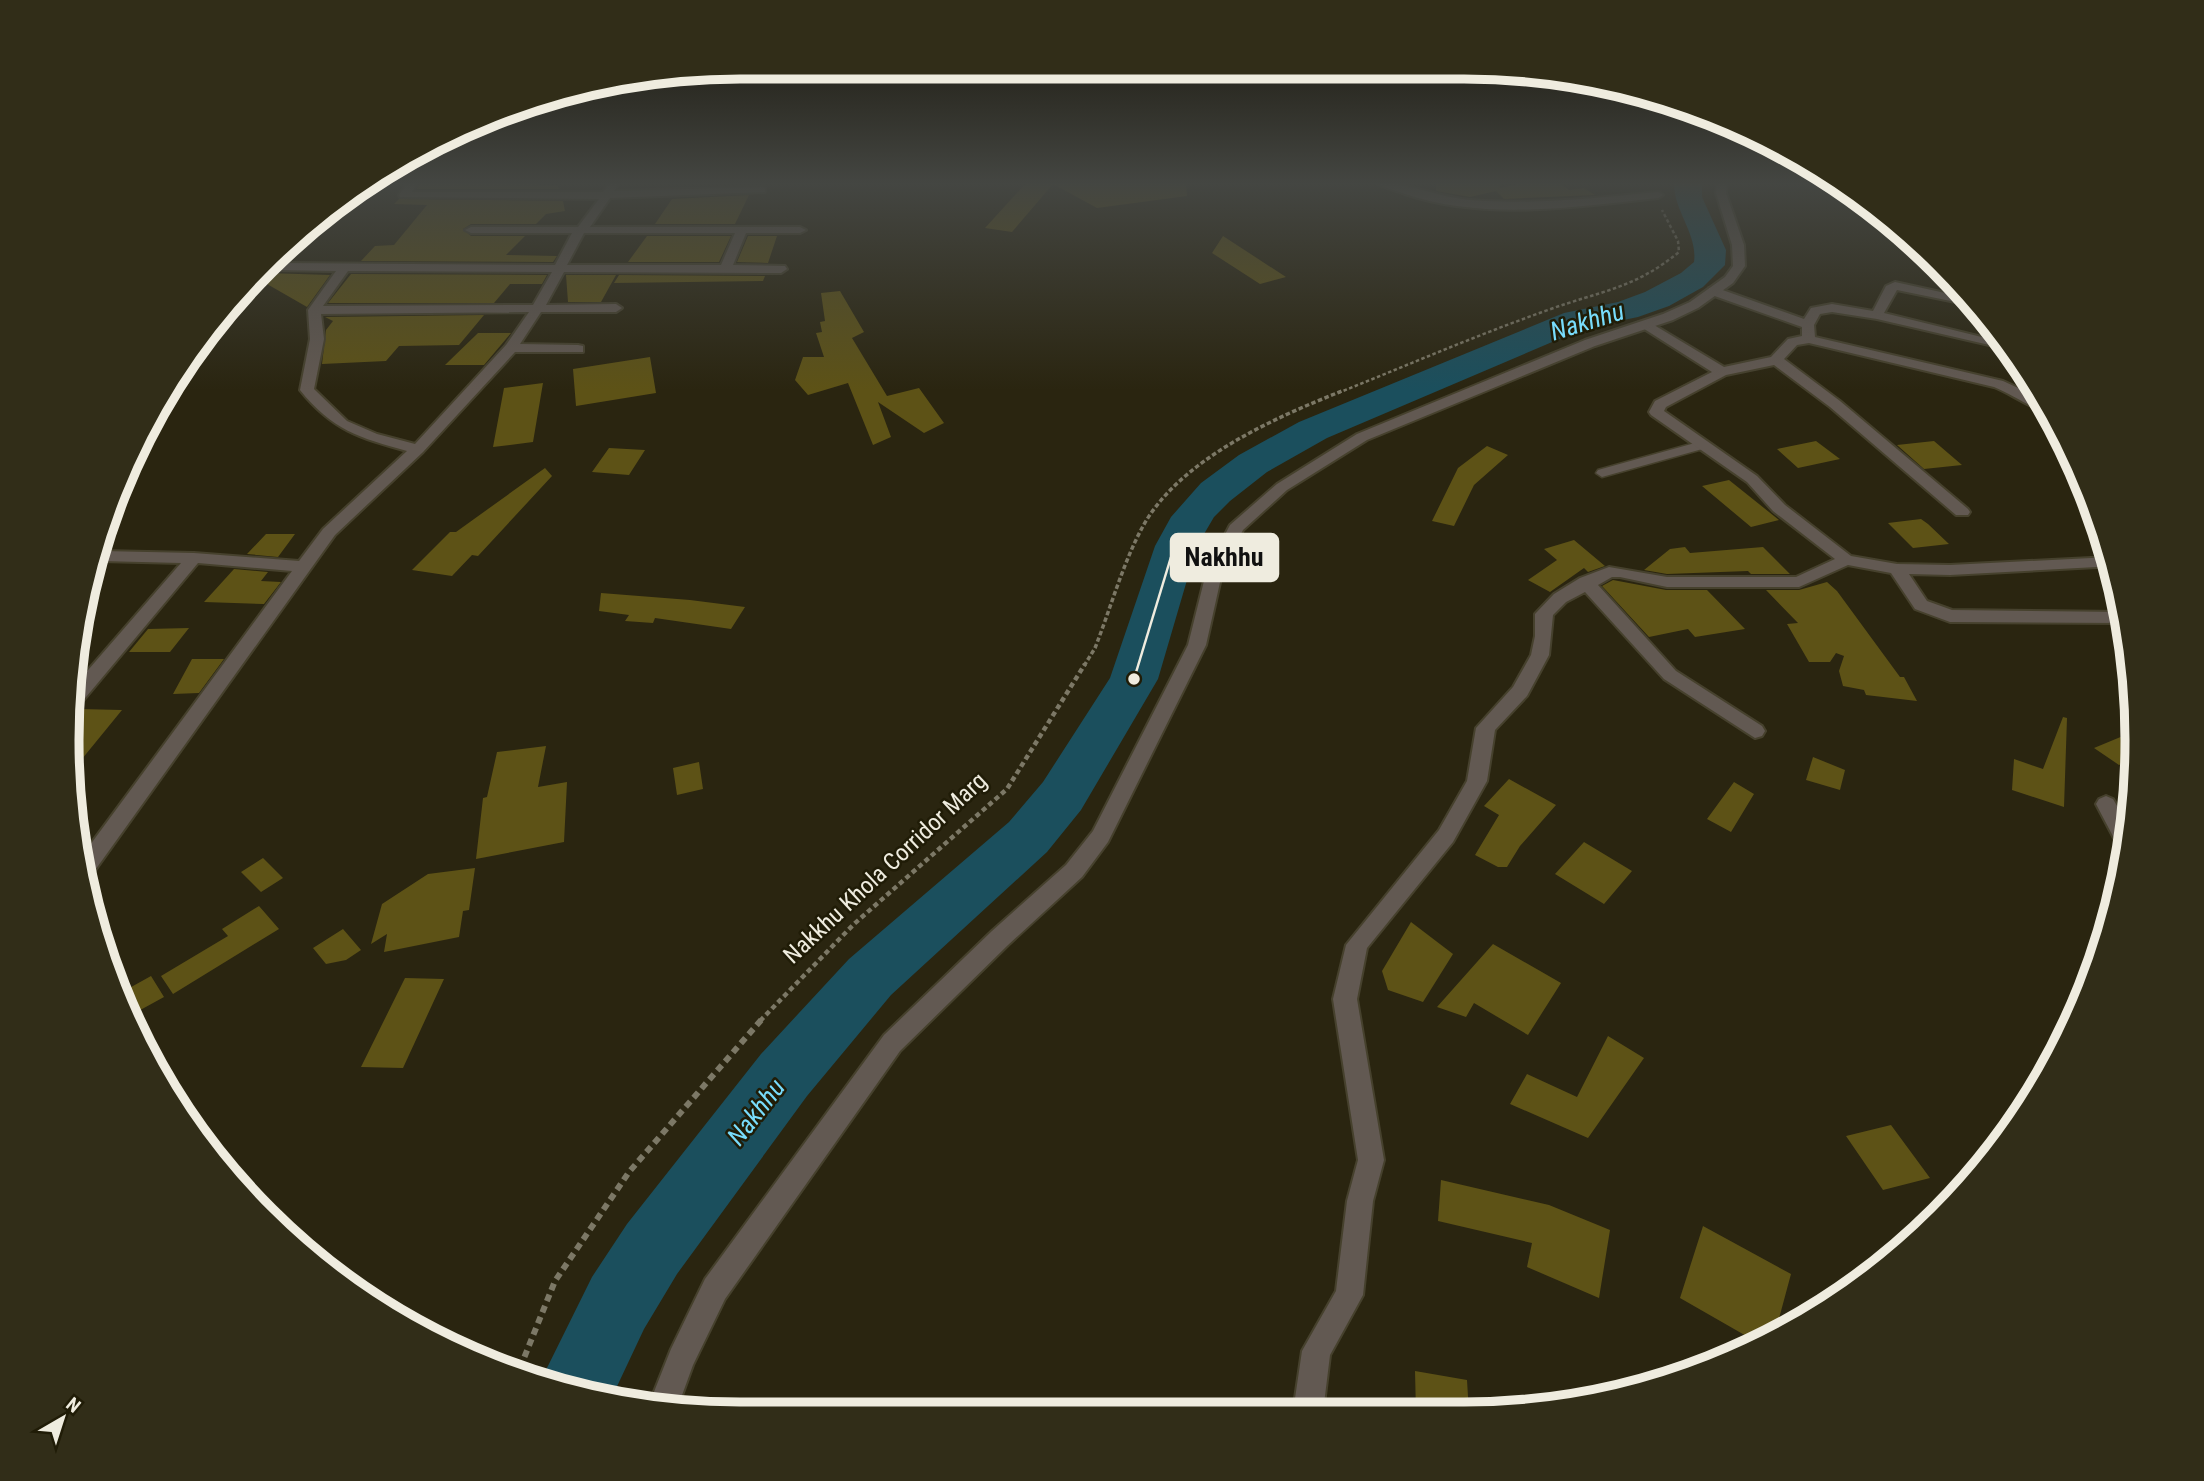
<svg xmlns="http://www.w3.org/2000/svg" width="2204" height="1481" viewBox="0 0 2204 1481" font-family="'Roboto Condensed',sans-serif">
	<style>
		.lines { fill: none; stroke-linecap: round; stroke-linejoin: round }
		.river { fill: #1b4f5d; fill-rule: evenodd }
		.building { fill: #5d5216 }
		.service-casing { stroke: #46412d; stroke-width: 3 }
		.minor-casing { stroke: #46412d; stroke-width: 4 }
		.tertiary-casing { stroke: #46412d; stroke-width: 4 }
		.path-far3 { stroke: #7c7866; stroke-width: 2.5; stroke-dasharray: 3.5 2.5; stroke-linecap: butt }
		.path-far2 { stroke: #7c7866; stroke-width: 3.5; stroke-dasharray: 4.5 2.5; stroke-linecap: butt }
		.path-far1 { stroke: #7c7866; stroke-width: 4.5; stroke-dasharray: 5 3.5; stroke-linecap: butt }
		.path { stroke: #7c7866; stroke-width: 6; stroke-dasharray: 7 5; stroke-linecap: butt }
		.service { fill: #625952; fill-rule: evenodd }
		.minor { fill: #625952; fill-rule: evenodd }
		.tertiary { fill: #625952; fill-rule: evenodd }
		.labels { text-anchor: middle; stroke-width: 5; stroke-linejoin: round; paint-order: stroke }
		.street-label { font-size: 24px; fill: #efecdf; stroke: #201c07 }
		.water-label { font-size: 26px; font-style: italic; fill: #78dcfb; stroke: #201c07 }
		.rim { fill: none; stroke: #efecdf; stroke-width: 9 }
		.leader { fill: none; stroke: #efecdf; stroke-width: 2.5 }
		.callout-dot { fill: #efecdf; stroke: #201c07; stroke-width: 2.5 }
		.callout { fill: #efecdf; stroke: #efecdf; stroke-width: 2.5 }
		.callout-label { font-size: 26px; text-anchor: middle; font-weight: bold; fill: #111 }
	</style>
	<rect width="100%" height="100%" fill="#2a2510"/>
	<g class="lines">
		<path class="river" d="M1674,182H1702V197L1726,250L1725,265L1703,287L1669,306L1638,317L1585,328L1327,438L1267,472L1230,501L1214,517L1197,546L1158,679L1081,810L1047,852L891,995L807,1096L677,1274L644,1329L612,1397L543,1376L592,1277L627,1224L761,1054L849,959L1009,822L1043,782L1110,678L1155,546L1171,517L1201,483L1239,455L1299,422L1564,313L1618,302L1645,292L1681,273L1694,262C1698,234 1673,210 1674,182Z"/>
	</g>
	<path class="building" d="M420,182L539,183L537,185H558L559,189H417Z
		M1027,182H1186L1187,196L1097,208L1053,184L1012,232L985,228Z
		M1436,182H1499L1500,188L1527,182H1558L1569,190L1584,188L1595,195L1504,199L1496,191L1470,197L1436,191Z
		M749,195L735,224H655L672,199Z
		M399,199L563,201L565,211L546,214L536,224H471L463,229L471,236H525L506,255L557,256L553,262L361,261L375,246L394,245L427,205L394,204Z
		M647,236H731L719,262H628Z
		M748,236H777L768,263L737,262Z
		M1223,236L1286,277L1260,284L1212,253Z
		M267,273L330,275L307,307L260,280Z
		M351,274L547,275L542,284H510L494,303H328Z
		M566,275H616L601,302H568Z
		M619,275L765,276L763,281L614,283Z
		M840,291L864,332L852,338L887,396L919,388L944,423L924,433L878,402L891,437L873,445L848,383L808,395L795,380L803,357H824L816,333L822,332L820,322L825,321L821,293Z
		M484,315L459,345L399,346L386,361L322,364L326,330L333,321L325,317Z
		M478,333H511L484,365H445Z
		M650,357L656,393L576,406L573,369Z
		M543,383L533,442L493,447L504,388Z
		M1816,441L1840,459L1798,468L1777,449Z
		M1934,441L1962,465L1924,469L1897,445Z
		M1487,446L1508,455L1474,485L1454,526L1432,521L1458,468Z
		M609,448L645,450L629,475L592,472Z
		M545,468L552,476L478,556L472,555L452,576L412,570L450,532H456Z
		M1729,480L1779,520L1751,527L1702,486Z
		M1921,519L1928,524L1949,544L1913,548L1888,523Z
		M266,534H295L278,557L247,554Z
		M1574,540L1605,566L1588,572L1584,568L1550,592L1528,580L1557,560L1544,549Z
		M1685,547L1690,553L1763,547L1790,574H1751L1748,571L1667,574L1644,570L1670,549Z
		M234,569L268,572L261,581L281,582L264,604L204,602Z
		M1613,580L1666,590H1707L1745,629L1695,637L1688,629L1649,637L1602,586Z
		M1827,582L1837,591L1900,677H1904L1917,701L1866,695L1864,690L1843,686L1839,671L1844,656L1836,653L1830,662H1809L1787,624L1798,623L1766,590H1799Z
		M601,593L690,600L745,607L731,629L655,618L653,623L625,621L629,615L599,611Z
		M189,628L170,652H129L148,629Z
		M192,659H224L199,693L173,694Z
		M79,709L122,710L73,770L69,713Z
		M2063,717L2067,718L2064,807L2012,790L2014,759L2043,769Z
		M2135,731L2134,759L2119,765L2094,748Z
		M546,746L538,787L567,782L564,842L476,859L483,798L487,797L497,752Z
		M1813,757L1845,770L1840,790L1806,780Z
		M699,762L703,789L677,795L673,768Z
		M1509,779L1556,805L1520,846L1507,867H1498L1475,855L1499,815L1484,806Z
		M1734,782L1754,794L1731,832L1707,819Z
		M1584,842L1632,871L1604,904L1555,874Z
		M263,858L283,878L261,892L241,872Z
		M475,868L469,910L463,911L459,937L384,952L387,934L371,944L382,904L428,874Z
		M259,906L279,929L173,994L161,976L228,936L222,929Z
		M1411,922L1453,954L1423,1002L1388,990L1382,971Z
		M343,929L361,950L346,960L326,964L313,948Z
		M1493,944L1561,983L1528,1035L1474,1003L1466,1017L1437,1007Z
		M151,976L164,997L133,1014L124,991Z
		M405,978L444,979L403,1068L361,1067Z
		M1608,1036L1644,1058L1588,1138L1510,1104L1527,1074L1577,1097Z
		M1891,1125L1930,1178L1883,1190L1846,1136Z
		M1441,1180L1549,1205L1610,1230L1599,1298L1527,1267L1532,1243L1438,1221Z
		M1703,1226L1791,1274L1774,1337L1762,1345L1680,1298Z
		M1415,1371L1467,1380L1469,1413H1416Z"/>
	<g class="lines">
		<defs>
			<path id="service" d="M1702,441L1706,442V448L1602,477L1596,473L1598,470Z"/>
			<path id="minor" d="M408,182H418L412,192H603L610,182H620L614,191L761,187L765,188V192L610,198L590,227H800L806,230L800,233H746L733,265L785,266L787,269L781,273L564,272L546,305L616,304L622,308L616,312H541L520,344L578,345L583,346V352H515L423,452L335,535L88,880L83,881L79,860L292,571L198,563L76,709L69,711V692L181,563L101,561L102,551L194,553L299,561L323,529L407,451C360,438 332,430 300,390L310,339L308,310L336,271L270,270L277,263L555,265L572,233H471L465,230L471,227H578L599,199L400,197L399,195ZM584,233H735L721,265H567ZM348,271L552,272L533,305L323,306ZM529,312L506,345L415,444L377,434L347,421L314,389L324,339L321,314Z
				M1375,182C1406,182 1437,197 1470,200C1532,205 1596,198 1658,192L1663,195L1658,198C1576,207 1485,221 1405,194C1395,190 1383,188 1375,182Z
				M1895,282L1968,298L1975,306L1897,290L1884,313L2006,343L2011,350L1877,319L1832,312L1820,314L1814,325L1815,337L2003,381L2040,398L2048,411C2033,410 2010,393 1994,387L1809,343L1797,345L1784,359L1840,401L1968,509L1970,512L1968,515H1956L1830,407L1774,365L1726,375L1666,407L1664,411L1757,476L1785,505L1851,556L1897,564L1950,565L2111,557L2115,566L1950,575L1909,574L1927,601L1952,610L2122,612L2124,623L1950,622L1915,609L1891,573L1848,565L1799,587H1667L1620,577H1612L1598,585L1676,671L1762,726L1765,731L1762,736L1755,738L1664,679L1585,592L1566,602L1553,615L1549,655L1527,696L1495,730L1487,781L1453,842L1367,948L1357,999L1384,1160L1373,1201L1363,1295L1330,1355L1323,1412H1293L1302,1351L1336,1291L1347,1201L1358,1160L1333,999L1346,945L1439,830L1467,781L1476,728L1513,687L1531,655L1535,636V614L1554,594L1580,578L1609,567L1667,577H1796L1835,559L1773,511L1747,482L1651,415L1649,412L1655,401L1712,372L1638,325L1639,322H1649L1724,367L1771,357L1788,339L1802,336V327L1709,294V288H1717L1804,319L1811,308L1832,304L1873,311L1886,286Z
				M2106,796L2113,799L2131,830L2127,848L2115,840L2096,804L2099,799Z"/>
			<path id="tertiary" d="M1717,182H1727L1726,193L1744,245L1745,266L1733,283L1698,308L1673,320L1595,346L1367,440L1287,490L1243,530L1223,569L1206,645L1108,842L1082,877L1008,945L900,1051L725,1299L693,1365L677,1409L648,1407L671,1349L705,1279L884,1035L992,931L1066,865L1093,831L1188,645L1207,569L1230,525L1277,484L1357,434L1585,340L1663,314L1690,302L1725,277L1733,266L1732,245L1716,193Z"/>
		</defs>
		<use href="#service" class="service-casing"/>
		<use href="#minor" class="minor-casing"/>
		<use href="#tertiary" class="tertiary-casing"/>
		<path class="path-far3" d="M340,204L348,197
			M1338,393C1408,365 1477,335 1548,310C1600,291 1634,289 1679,252L1678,241L1662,210"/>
		<path class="path-far2" d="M1084,666L1095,648C1110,610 1123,563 1142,528C1178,460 1274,418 1342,391"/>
		<path class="path-far1" d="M760,1021L854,924L1007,789L1085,664"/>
		<path class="path" d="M520,1368L555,1281L629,1172L762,1019"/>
		<use href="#service" class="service"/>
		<use href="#minor" class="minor"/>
		<use href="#tertiary" class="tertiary"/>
	</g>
	<linearGradient id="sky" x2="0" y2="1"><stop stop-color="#171409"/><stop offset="0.47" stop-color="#444642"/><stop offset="1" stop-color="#444642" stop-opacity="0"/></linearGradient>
	<rect width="2204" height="390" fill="url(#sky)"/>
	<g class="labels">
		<g class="street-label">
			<text transform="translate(885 868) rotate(-43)" y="8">Nakkhu Khola Corridor Marg</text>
		</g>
		<g class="water-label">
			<text transform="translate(1587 321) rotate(-17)" y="9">Nakhhu</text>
			<text transform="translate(756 1112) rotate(-52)" y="9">Nakhhu</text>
		</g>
	</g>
	<path d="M0 0H2204V1481H0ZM740 79H1464A661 661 0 0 1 2125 740V741A661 661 0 0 1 1464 1402H740A661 661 0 0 1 79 741V740A661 661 0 0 1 740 79Z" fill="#312d18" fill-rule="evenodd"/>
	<path class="rim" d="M740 79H1464A661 661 0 0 1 2125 740V741A661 661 0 0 1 1464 1402H740A661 661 0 0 1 79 741V740A661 661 0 0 1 740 79Z"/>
	<path class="leader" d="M1134 679L1171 557"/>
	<circle class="callout-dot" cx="1134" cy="679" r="7"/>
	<rect class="callout" x="1171" y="534" width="107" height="47" rx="7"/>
	<g class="callout-label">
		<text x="1224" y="566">Nakhhu</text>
	</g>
	<g transform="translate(63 1418) rotate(39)" stroke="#201c07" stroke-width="5" paint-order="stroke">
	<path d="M0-5L12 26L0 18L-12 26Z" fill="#efecdf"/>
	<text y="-10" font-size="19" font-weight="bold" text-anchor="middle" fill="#efecdf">N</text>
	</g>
</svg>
